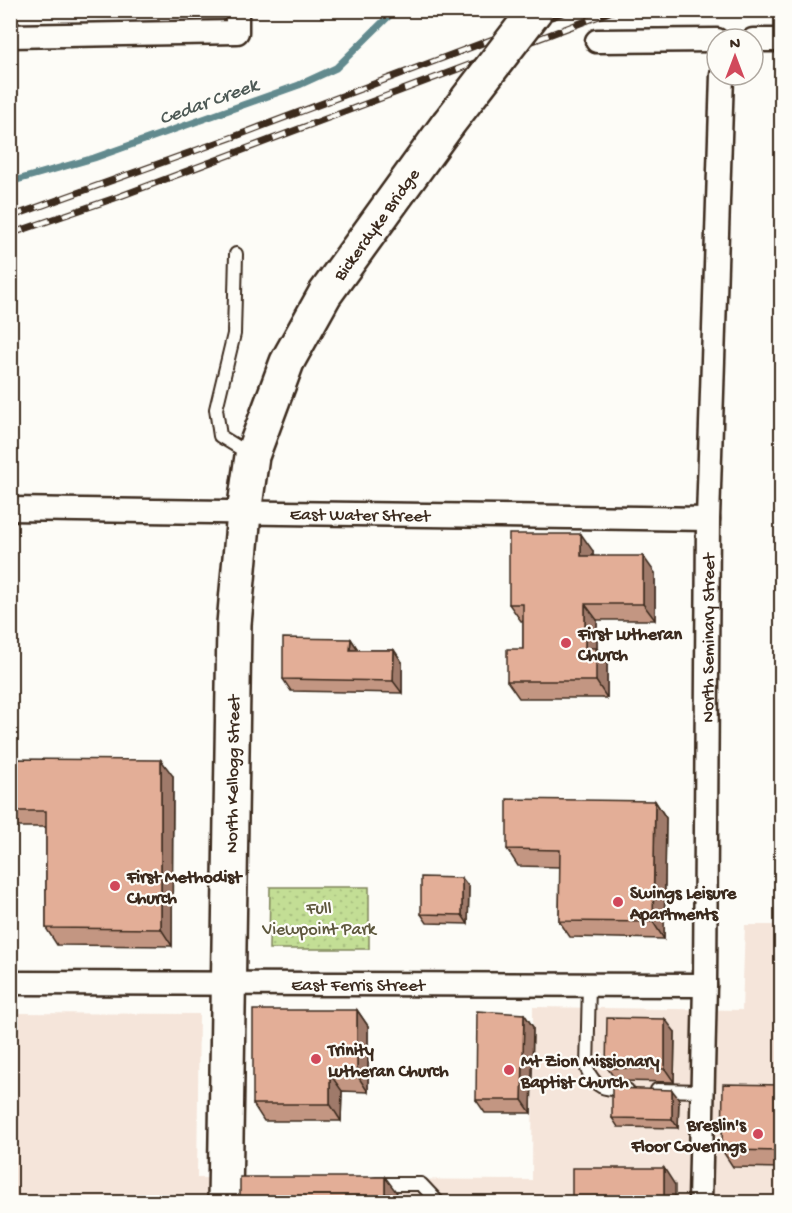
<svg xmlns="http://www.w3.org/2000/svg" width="792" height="1213" viewBox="0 0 792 1213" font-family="'Gochi Hand',sans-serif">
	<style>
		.built { fill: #f5e5da }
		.park { fill: url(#park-dots); stroke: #7f845a; stroke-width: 1.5 }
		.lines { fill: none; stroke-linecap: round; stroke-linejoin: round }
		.stream { stroke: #628a8e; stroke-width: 7 }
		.service-casing { stroke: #3b2a1e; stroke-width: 16 }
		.minor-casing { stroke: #3b2a1e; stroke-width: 27 }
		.secondary-casing { stroke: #3b2a1e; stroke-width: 38 }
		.service { stroke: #fdfcf7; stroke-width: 12 }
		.minor { stroke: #fdfcf7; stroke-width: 22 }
		.secondary { stroke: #fdfcf7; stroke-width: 33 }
		.rail-casing { stroke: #3b2a1e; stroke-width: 7 }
		.rail { stroke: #fdfcf7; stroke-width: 4.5; stroke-dasharray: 14; stroke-linecap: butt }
		.secondary-bridge-casing { stroke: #3b2a1e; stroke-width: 38; stroke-linecap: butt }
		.secondary-bridge { stroke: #fdfcf7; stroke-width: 33 }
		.wall { fill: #c39682; stroke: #3b2a1e; stroke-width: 1.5 }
		.shaded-wall { fill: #9f7a6a; stroke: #3b2a1e; stroke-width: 1.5 }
		.building { fill: #e3ae97; stroke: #3b2a1e; stroke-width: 1.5 }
		.poi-dot { fill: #d1495b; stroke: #fdfcf7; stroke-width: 2 }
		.labels { text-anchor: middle; stroke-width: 4.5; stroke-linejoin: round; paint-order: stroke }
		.street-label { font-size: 18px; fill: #3b2a1e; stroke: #fdfcf7 }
		.poi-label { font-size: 18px; font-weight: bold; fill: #3b2a1e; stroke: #fdfcf7; text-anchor: start }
		.park-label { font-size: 18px; fill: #5d573c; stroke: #fdfcf7 }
		.water-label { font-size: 20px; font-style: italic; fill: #4e5a56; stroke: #fdfcf7 }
	</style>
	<defs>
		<pattern id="park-dots" width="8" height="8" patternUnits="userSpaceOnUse" patternTransform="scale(1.5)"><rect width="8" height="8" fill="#c3de95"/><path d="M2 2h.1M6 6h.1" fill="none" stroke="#a8bf80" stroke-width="1.8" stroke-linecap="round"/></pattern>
	</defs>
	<rect width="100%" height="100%" fill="#fdfcf7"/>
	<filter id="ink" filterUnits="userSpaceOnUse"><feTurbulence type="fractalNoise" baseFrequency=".0167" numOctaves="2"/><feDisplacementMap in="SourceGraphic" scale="12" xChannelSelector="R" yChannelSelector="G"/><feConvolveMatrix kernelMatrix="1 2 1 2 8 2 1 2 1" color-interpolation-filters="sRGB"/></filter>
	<g filter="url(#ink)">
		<path class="built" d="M745,925H781V1202H11V1013L199,1014L197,1178L532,1180L533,1007L742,1010Z"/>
		<path class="park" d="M270,887H369V949H269Z"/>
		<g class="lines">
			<path class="stream" d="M10,182L94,158L299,85L336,68L395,10"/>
			<defs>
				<path id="service" d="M236,254L234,334L216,409L220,436L251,455
					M589,985L587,1069C596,1090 606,1089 627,1090
					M657,1090L702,1091
					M376,1184H421L438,1202"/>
				<g id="minor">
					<path d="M10,36L237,32V10"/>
					<path d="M753,40H782"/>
					<path d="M597,41L717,40"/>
					<path id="s1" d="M10,509L708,519"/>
					<path id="s2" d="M10,983L705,985"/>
					<path id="s3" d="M700,1202L705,985L708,519L722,75"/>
				</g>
				<g id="secondary">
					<path id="s4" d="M225,1202L234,624L244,513L252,456L287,362L325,294L448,124"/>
				</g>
			</defs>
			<use href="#service" class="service-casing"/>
			<use href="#minor" class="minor-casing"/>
			<use href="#secondary" class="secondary-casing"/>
			<use href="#service" class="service"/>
			<use href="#minor" class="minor"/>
			<use href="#secondary" class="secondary"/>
			<defs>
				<path id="rail" d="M10,217L236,136L570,10
					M10,234L118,197L615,10"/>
			</defs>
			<use href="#rail" class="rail-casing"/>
			<use href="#rail" class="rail"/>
			<defs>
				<path id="secondary-bridge" d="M448,124L536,10"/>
			</defs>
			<use href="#secondary-bridge" class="secondary-bridge-casing"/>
			<use href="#secondary-bridge" class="secondary-bridge"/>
		</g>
		<path class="wall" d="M593,551V556L655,573V620H597V649L607,664V698H519L507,681L523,649V621H521L509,604Z
			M351,639L358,650H394L402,662V693L291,691L283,679Z
			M10,759L173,776L172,946L57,945L46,928V827H14L10,822Z
			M655,801L666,818L664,939L570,937L559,921L560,867L518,866L507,849Z
			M469,887L468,924L427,923L421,914Z
			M357,1010L368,1026V1092L342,1091L341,1121H264L253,1104Z
			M524,1014L533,1027L531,1113H485L476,1100Z
			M675,1032L674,1082L619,1081L617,1079H615L606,1066Z
			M782,1085V1168L733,1167L722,1150Z
			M679,1099L678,1128L618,1127L612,1118Z"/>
		<path class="shaded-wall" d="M581,534L593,551V573L581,556Z
			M10,556L13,559L12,596L10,593Z
			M643,556L655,573V620L643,604Z
			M585,604L597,620V649L607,664V698L596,681L585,648Z
			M351,639L359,651L350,650Z
			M394,650L402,662V693L393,681Z
			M161,760L173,776L172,946L161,929Z
			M655,801L666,818L664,939L653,922Z
			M462,878L469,887L468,924L462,915Z
			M357,1010L368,1026V1092L357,1075Z
			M524,1014L533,1027L531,1113L522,1100Z
			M665,1019L675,1032L674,1082L665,1069Z
			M330,1074L342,1091L341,1121L330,1104Z
			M672,1090L679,1099L678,1128L672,1119Z
			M664,1168L675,1185V1203H664Z
			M385,1177L397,1193V1203H391L385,1194Z"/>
		<path class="building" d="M509,534H581V556H643V604H585V648H596V681H507V649H523V604H509Z
			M283,638L351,639L350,650H394L393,681L283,679Z
			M10,759L161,760V929L46,928V811H10Z
			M507,799L655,801L653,922L559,921L560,850L507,849Z
			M421,877L462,878V915L421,914Z
			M253,1010H357V1075L330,1074V1104H253Z
			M477,1011L524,1014L522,1100H476Z
			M607,1018L665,1019V1069L610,1068V1066H606Z
			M723,1084L782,1085V1151L722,1150Z
			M612,1088L672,1090V1119L612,1118Z
			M572,1168H664V1203H572Z
			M240,1177H385V1194H391V1203H240Z"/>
	</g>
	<g class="poi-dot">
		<circle cx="566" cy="643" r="6"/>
		<circle cx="115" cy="886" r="6"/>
		<circle cx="618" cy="902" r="6"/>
		<circle cx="316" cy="1059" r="6"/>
		<circle cx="509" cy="1070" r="6"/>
		<circle cx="758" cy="1134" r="6"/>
	</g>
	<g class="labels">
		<g class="street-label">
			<text dy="6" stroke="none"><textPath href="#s4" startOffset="1012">Bickerdyke Bridge</textPath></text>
			<text dy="6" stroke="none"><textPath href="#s1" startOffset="350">East Water Street</textPath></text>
			<text dy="6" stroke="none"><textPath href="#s3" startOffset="564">North Seminary Street</textPath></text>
			<text dy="6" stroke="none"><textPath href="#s4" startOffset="428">North Kellogg Street</textPath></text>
			<text dy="6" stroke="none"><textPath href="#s2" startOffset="348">East Ferris Street</textPath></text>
		</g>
		<g class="poi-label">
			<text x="578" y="639">First Lutheran<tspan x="578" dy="21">Church</tspan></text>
			<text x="127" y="882">First Methodist<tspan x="127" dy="21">Church</tspan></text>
			<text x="630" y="898">Swings Leisure<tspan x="630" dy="21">Apartments</tspan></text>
			<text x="328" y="1055">Trinity<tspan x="328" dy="21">Lutheran Church</tspan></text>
			<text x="521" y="1066">Mt Zion Missionary<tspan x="521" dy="21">Baptist Church</tspan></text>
			<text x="746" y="1130" text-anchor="end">Breslin's<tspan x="746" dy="21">Floor Coverings</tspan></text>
		</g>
		<g class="park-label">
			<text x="319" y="913">Full<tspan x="319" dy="21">Viewpoint Park</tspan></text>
		</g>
		<g class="water-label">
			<text transform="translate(208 100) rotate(-20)" y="7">Cedar Creek</text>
		</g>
	</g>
	<rect width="792" height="1213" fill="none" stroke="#fdfcf7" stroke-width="36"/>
	<rect x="18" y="18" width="756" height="1177" fill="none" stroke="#3b2a1e" stroke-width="2" filter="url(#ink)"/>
	<g transform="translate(735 57)"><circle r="28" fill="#fdfcf7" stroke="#afa8a0" stroke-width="1.5"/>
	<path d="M0-4.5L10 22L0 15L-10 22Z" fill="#d1495b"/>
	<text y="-9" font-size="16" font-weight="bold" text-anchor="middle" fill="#3b2a1e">N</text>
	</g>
</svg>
